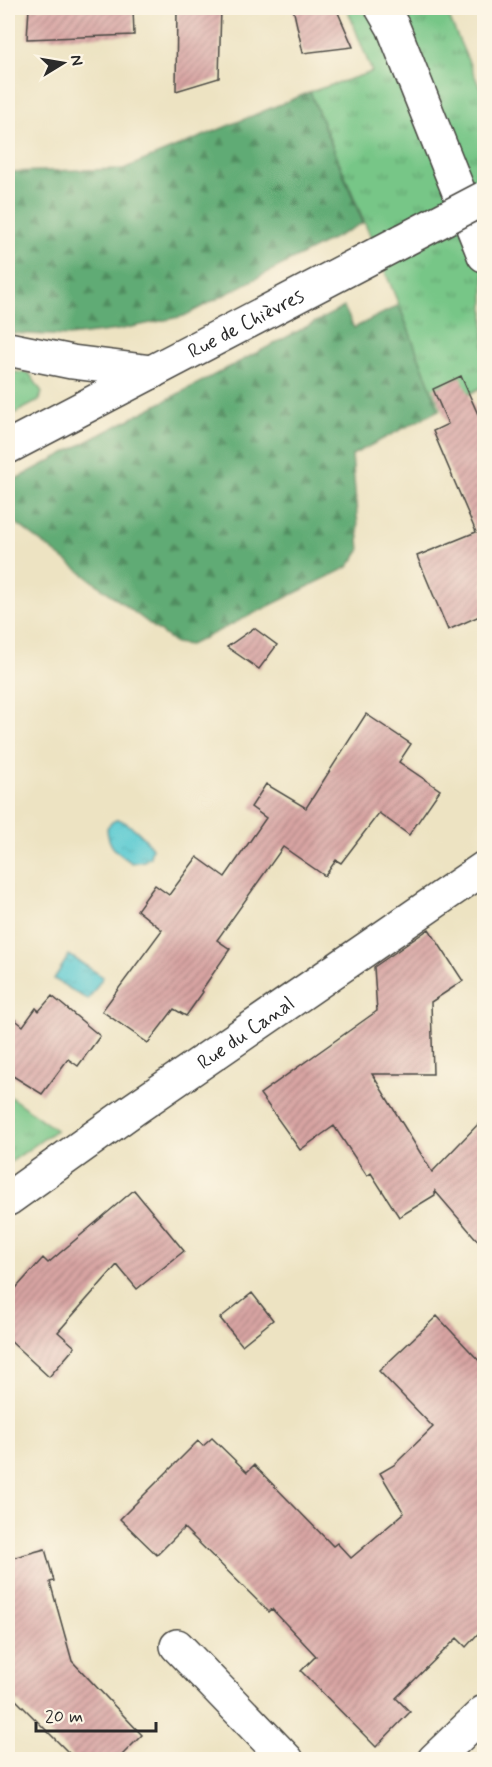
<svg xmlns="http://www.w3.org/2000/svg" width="492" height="1767" viewBox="0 0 492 1767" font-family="Mynerve,sans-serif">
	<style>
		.grass { fill: url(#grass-tufts); stroke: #517859; stroke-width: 1.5 }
		.forest { fill: url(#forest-firs); stroke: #466b50; stroke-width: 1.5 }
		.water { fill: url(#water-ripples); stroke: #447b7e; stroke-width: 1.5 }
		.building { fill: url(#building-hatch) }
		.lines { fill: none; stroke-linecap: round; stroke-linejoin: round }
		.minor-casing { stroke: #484742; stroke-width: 36 }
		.secondary-casing { stroke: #484742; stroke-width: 36 }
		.minor { stroke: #fff; stroke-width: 33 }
		.secondary { stroke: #fff; stroke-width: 33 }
		.secondary-bridge-casing { stroke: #484742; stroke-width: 36; stroke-linecap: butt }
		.secondary-bridge { stroke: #fff; stroke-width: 33 }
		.labels { text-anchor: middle; stroke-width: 5; stroke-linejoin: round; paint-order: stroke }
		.street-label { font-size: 20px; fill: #2b2b2b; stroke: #fcf5e5 }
	</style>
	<defs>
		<pattern id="grass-tufts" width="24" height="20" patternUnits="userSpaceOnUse" patternTransform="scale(1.5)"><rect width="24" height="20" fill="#77c687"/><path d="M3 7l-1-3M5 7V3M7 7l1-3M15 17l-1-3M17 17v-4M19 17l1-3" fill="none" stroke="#62a16f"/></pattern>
		<pattern id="forest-firs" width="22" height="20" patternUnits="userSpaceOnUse" patternTransform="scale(1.5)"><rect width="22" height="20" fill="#61ab74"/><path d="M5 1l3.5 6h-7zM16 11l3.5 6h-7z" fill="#508b5f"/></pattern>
		<pattern id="water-ripples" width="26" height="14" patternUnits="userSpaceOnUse" patternTransform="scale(1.5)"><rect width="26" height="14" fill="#5dcbd2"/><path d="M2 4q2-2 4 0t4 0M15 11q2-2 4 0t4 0" fill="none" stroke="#51aeb4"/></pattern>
		<pattern id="building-hatch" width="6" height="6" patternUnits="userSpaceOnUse" patternTransform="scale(1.5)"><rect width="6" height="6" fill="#d8a4a3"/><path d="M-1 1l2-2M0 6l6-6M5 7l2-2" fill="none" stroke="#af8685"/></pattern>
	</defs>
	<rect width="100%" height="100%" fill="#fcf5e5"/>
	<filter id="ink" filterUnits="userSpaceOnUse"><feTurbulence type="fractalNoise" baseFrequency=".0167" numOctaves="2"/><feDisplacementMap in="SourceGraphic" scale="12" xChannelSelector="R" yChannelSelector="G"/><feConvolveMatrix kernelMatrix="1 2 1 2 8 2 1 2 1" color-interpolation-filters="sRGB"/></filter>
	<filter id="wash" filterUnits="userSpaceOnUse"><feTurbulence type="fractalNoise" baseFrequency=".008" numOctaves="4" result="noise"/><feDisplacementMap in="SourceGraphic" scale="24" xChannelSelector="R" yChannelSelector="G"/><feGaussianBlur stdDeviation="1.35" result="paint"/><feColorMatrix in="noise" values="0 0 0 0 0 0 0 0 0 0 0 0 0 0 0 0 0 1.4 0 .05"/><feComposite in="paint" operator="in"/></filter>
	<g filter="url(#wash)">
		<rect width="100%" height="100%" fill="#ede3c2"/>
		<path class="grass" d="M347,8H445L484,97V386L439,410L399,305L310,92L372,72Z
			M8,372L29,373L42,392L40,400L8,417Z
			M8,1095L56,1130L8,1164Z"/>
		<path class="forest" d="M310,92L363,223L184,316L118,330L69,336L8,333V172L123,169Z
			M399,305L439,410L352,455L360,551L348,567L190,645L175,643L8,517V483L344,307L354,328Z"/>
		<path class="water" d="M118,819C131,824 144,836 152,848L150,857L144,861L132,863C117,852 108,848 107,828L112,822Z
			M69,955L103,977L88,1000L54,979Z"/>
		<g id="blocks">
			<path class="building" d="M29,8H133L134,35L27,39Z
				M177,8H221L219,78L176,91Z
				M293,8H336L353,47L303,53Z
				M461,376L484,428V614L448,630L417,556L476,532L433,431L448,424L433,389Z
				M254,628L277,645L259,669L227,647Z
				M366,714L411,744L399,762L440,790L409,835L379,813L341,863L336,860L325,876L283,847L217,940L230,949L201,991L203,992L186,1016L174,1009L148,1043L102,1011L162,930L137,910L155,885L169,895L197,857L225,877L266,818L251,807L266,784L306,808Z
				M429,929L463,981L431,1002L433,1074H372L432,1172L484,1118V1248L435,1191V1195L399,1217L371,1173L367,1176L334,1126L300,1150L260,1094L377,1011L374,967Z
				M52,996L100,1036L78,1066L68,1059L42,1094L8,1073V1014L23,1026L36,1008L39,1011Z
				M134,1190L184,1251L137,1289L117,1265L58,1332L75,1347L49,1377L8,1339V1297L43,1258L48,1263Z
				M252,1293L273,1320L242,1345L220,1318Z
				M437,1316L484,1366V1627L466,1647L457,1638L396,1698L410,1712L376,1747L301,1671L316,1656L272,1609L269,1612L184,1528L157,1555L120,1519L198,1441L203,1446L212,1438L247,1472L254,1465L333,1546L337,1543L351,1558L404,1513L380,1473L394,1465L433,1427L379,1371Z
				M45,1549L54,1581L50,1582L72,1661L142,1735L117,1760H76L8,1692V1559Z"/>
		</g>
	</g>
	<g filter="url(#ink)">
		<use href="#blocks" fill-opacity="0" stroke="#484742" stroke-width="1.5"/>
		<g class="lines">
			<defs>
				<g id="minor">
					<path d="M382,8L393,27L484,255"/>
					<path d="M8,349L72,362L152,372"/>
					<path id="s1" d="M8,1199L134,1109L484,868"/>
					<path d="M177,1646L287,1760"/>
					<path d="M434,1760L484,1712"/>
				</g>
				<g id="secondary">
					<path id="s2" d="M8,447L404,240"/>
				</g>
			</defs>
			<use href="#minor" class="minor-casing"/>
			<use href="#secondary" class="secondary-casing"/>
			<use href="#minor" class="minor"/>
			<use href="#secondary" class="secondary"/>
			<defs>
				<path id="secondary-bridge" d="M404,240L484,198"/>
			</defs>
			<use href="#secondary-bridge" class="secondary-bridge-casing"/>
			<use href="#secondary-bridge" class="secondary-bridge"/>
		</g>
	</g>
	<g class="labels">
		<g class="street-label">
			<text dy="7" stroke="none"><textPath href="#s2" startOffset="268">Rue de Chièvres</textPath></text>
			<text dy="7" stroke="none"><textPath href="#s1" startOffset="290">Rue du Canal</textPath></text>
		</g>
	</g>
	<rect width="492" height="1767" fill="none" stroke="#fcf5e5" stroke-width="30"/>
	<g transform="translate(63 63) rotate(79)" stroke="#fcf5e5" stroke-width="4.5" paint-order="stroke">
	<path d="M0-4.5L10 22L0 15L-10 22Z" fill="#2b2b2b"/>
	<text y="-9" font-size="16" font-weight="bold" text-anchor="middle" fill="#2b2b2b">N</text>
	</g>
	<path d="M36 1722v9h120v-9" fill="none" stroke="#2b2b2b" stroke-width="3"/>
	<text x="45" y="1722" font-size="18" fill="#2b2b2b" stroke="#fcf5e5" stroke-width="4.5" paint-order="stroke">20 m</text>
</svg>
